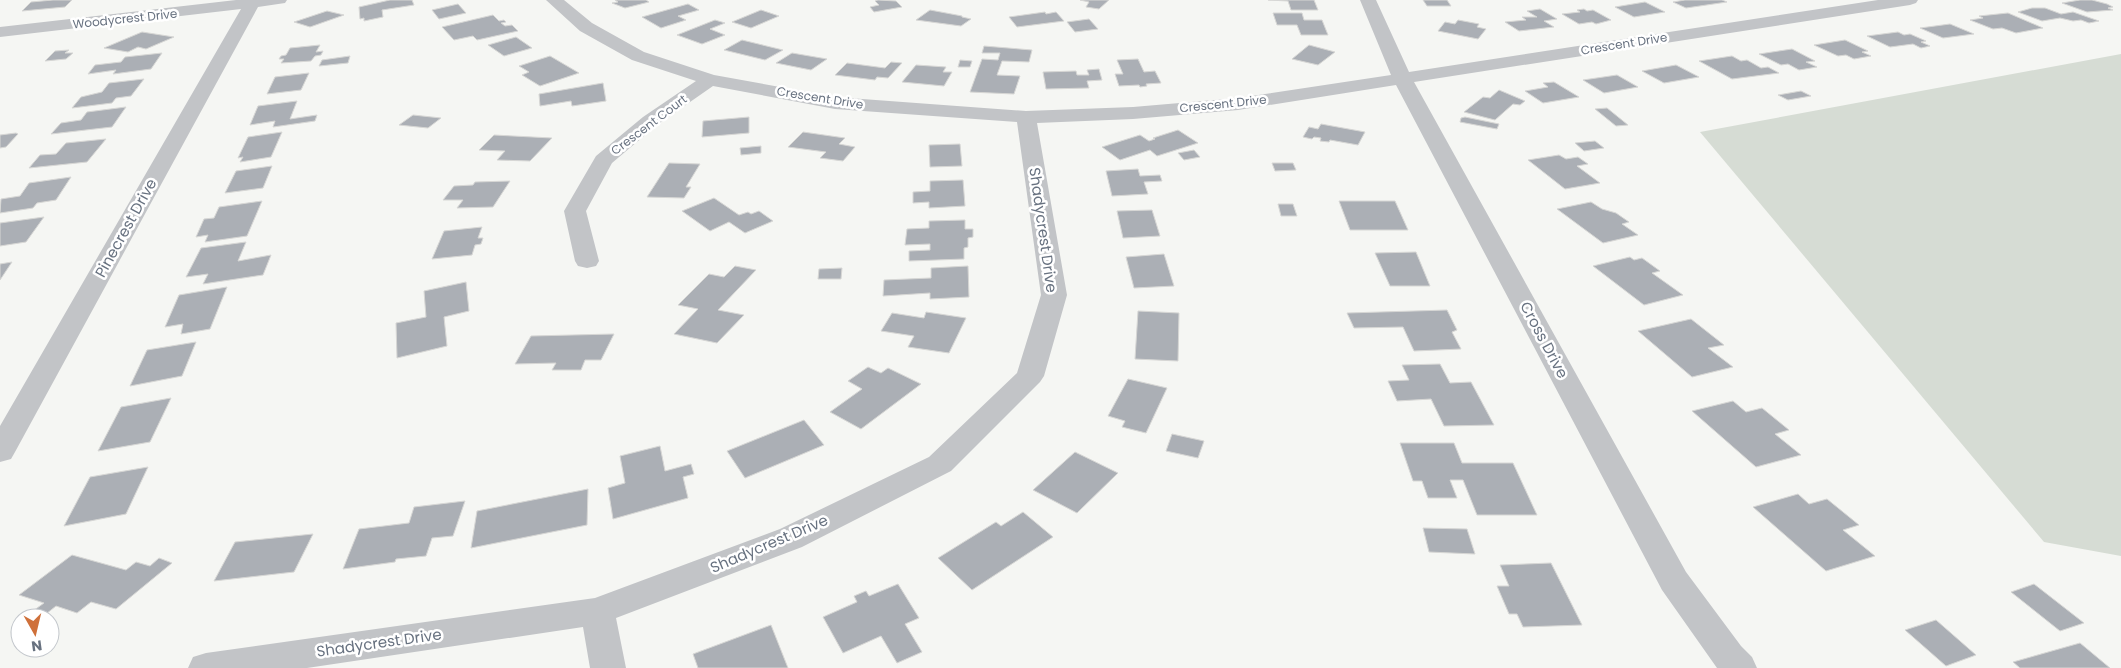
<svg xmlns="http://www.w3.org/2000/svg" width="2121" height="668" viewBox="0 0 2121 668" font-family="Poppins,sans-serif">
	<style>
		.green { fill: #d6dcd4 }
		.building { fill: #abafb5; stroke: #d7d7d5 }
		.lines { fill: none; stroke-linecap: round; stroke-linejoin: round }
		.minor { fill: #c2c4c7; fill-rule: evenodd }
		.labels { text-anchor: middle; stroke-width: 5; stroke-linejoin: round; paint-order: stroke }
		.far-street-label { font-size: 12px; fill: #687280; stroke: #fff }
		.street-label { font-size: 15px; fill: #687280; stroke: #fff }
	</style>
	<rect width="100%" height="100%" fill="#f5f6f3"/>
	<path class="green" d="M2121,54V556L2044,542L1700,132Z"/>
	<path class="building" d="M53,0H72L65,7L22,11L31,2Z
		M390,0H412L414,5L382,10L383,17L364,21V18L360,19L359,7Z
		M615,0H646L649,2L625,8L612,3L618,2Z
		M878,0L896,1L902,7L874,12L870,7L879,5L875,1Z
		M1080,0H1109L1099,9L1086,7L1089,2Z
		M1268,0H1314L1318,10H1291L1288,1Z
		M1423,0H1447L1451,6H1427Z
		M1685,0H1722L1727,2L1686,8L1673,2Z
		M2080,0H2092L2107,4L2113,7L2108,8L2113,10L2087,12L2062,3Z
		M1645,2L1665,12L1634,17L1615,7Z
		M458,4L466,13L439,19L432,10Z
		M688,4L699,10L678,16L686,20L661,28L642,17Z
		M2032,8H2045L2061,14L2073,12L2099,21L2089,23L2081,20L2073,21L2060,18L2042,21L2018,12Z
		M1540,9L1557,19L1544,21L1554,27L1519,31L1505,22L1526,20L1522,17H1537L1527,11Z
		M1584,9L1587,11L1593,10L1611,20L1596,24L1592,22L1579,24L1562,14L1580,12L1577,10Z
		M761,10L779,16L751,28L732,22Z
		M930,10L962,16V17L971,19L961,26L916,20Z
		M327,11L344,15L310,27L294,22Z
		M1045,12L1046,14L1056,12L1064,21L1017,27L1009,17Z
		M1273,13H1302L1304,20H1322L1328,35H1301L1297,25H1277Z
		M2008,13L2043,28L2016,33L2002,28L1993,29L1970,20L1983,18L1979,16Z
		M493,15L499,21L504,20L506,22L501,23L505,26L512,25L518,31L477,40L473,36L454,40L442,27Z
		M1089,19L1098,29L1075,32L1067,22Z
		M715,20L725,23L710,29L725,35L702,44L677,35Z
		M1458,20L1479,24L1477,27L1486,29L1478,39L1438,31L1445,22L1455,24Z
		M1950,24L1974,34L1943,38L1920,28Z
		M142,32L174,37L146,49L138,47L128,52L104,48Z
		M1898,32L1904,35L1910,34L1926,41L1921,42L1930,46L1921,48L1913,44L1890,47L1867,36Z
		M516,37L532,48L504,56L488,45Z
		M742,40L783,50L765,60L724,50Z
		M1845,40L1868,51L1862,52L1871,56L1854,59L1846,55L1838,56L1814,45Z
		M320,45L316,52L323,51L321,55L315,56L311,61L281,63L284,59H279L281,56L286,55L290,48Z
		M1309,45L1335,52L1318,65L1292,59Z
		M984,46L1032,50L1029,62L1002,61L997,75L1020,76L1014,94L970,92L982,59L998,60L1000,53H982Z
		M1792,49L1815,61L1806,62L1817,67L1799,70L1788,64L1781,65L1759,54Z
		M69,50L65,53H73L66,59L45,61L55,51Z
		M162,53L151,69L113,74L116,70L88,74L95,65L121,62L125,57Z
		M792,53L827,59L811,70L776,63Z
		M350,56L348,63L319,66L322,60Z
		M550,56L579,73L540,86L522,75L529,72L519,66Z
		M1732,56L1741,61L1747,60L1761,68L1768,67L1779,73L1732,79L1699,61Z
		M1138,59L1144,72L1155,71L1161,83L1146,84L1147,86L1140,87L1139,85L1119,86L1115,74H1123L1117,60Z
		M960,60L972,61L970,67H958Z
		M891,62L902,63L888,78L877,77L875,80L835,75L847,63L885,68Z
		M916,65L946,67L943,72H952L944,86L902,82Z
		M1676,65L1699,77L1664,83L1642,71Z
		M1099,69L1102,80L1087,81L1089,88L1046,89L1043,72L1076,71L1077,75H1089L1087,70Z
		M309,73L301,90L267,94L275,77Z
		M1617,75L1638,87L1604,93L1583,80Z
		M144,79L131,96L116,98L112,103L72,108L81,97L102,92L109,83Z
		M1554,82L1579,97L1543,103L1525,91L1548,87L1543,83Z
		M603,83L606,101L572,106L571,101L540,106L539,94Z
		M1499,90L1525,101L1520,105L1513,104L1495,120L1464,112L1483,97L1490,98Z
		M1801,91L1811,96L1788,100L1778,95Z
		M297,101L290,119L317,115L315,121L273,127L275,121L250,125L258,106Z
		M126,107L112,127L51,134L61,123L81,120L87,112Z
		M1607,108L1628,125L1616,126L1595,109Z
		M413,115L441,118L428,128L399,125Z
		M749,117V133L702,137L703,121Z
		M1465,117L1499,124L1497,129L1460,122L1461,118Z
		M1321,124L1365,132L1358,145L1330,140L1329,142L1320,141L1321,138L1314,137L1312,139L1303,137L1309,127L1318,129Z
		M1178,130L1198,143L1157,156L1150,150L1120,160L1102,147L1140,135L1149,141L1155,139L1153,138Z
		M282,132L271,157L240,162L243,157L238,158L248,137Z
		M803,132L845,138L839,144L855,147L843,161L820,158L826,152L788,147Z
		M16,133L18,134L6,147L0,148V135Z
		M494,135L552,138L530,161L497,160L505,151L479,150Z
		M106,139L87,162L29,168L40,155L56,154L66,143Z
		M1595,141L1604,148L1584,151L1575,143Z
		M960,144L962,166L930,167L929,145Z
		M761,146V153L741,155L740,148Z
		M1194,150L1200,157L1184,160L1178,153Z
		M1559,155L1566,159L1578,157L1588,164L1577,166L1600,183L1565,189L1528,160Z
		M669,163L700,164L686,187H691L684,198L647,197Z
		M1272,163H1293L1296,170L1275,171Z
		M272,166L263,188L225,193L236,171Z
		M1138,169L1140,176L1160,175L1162,181L1144,182L1148,194L1112,196L1106,171Z
		M71,177L56,200L37,203L33,208L0,213L1,199L20,196L29,183Z
		M963,180L965,206L929,208V202L913,203V192L930,191V181Z
		M510,181L493,207L457,208L463,200H443L454,186L473,185L475,182Z
		M714,198L739,215L748,212L751,214L759,211L773,221L745,233L729,222L710,231L682,211Z
		M262,201L247,236L205,242L208,235L196,237L204,219L214,218L219,207Z
		M1339,201H1395L1408,230H1350Z
		M1591,202L1602,209L1616,213L1629,222L1622,224L1638,235L1603,243L1557,209Z
		M1278,204H1293L1297,216H1281Z
		M1152,210L1160,236L1123,238L1117,211Z
		M44,217L26,242L0,246V223Z
		M965,220V229H973V237L968,238V247L964,248V259L909,261V251L930,250V244L905,245L907,229L929,228V221Z
		M482,227L478,238H483L481,244L475,245L472,255L432,259L444,231Z
		M246,242L238,261L271,255L263,275L203,284L208,274L186,277L201,248Z
		M1416,252L1430,286H1390L1375,253Z
		M1164,254L1174,286L1134,288L1126,257Z
		M1630,257L1634,260L1642,258L1660,271L1652,273L1683,295L1644,305L1593,266Z
		M12,262L0,280V264Z
		M735,266L756,270L718,310L744,315L717,343L674,334L698,309L678,305L709,274L724,277Z
		M968,266L969,297L930,299V293L883,296L884,280L931,278V268Z
		M842,268L841,279H818L819,269Z
		M466,282L469,311L444,317L447,346L397,358L396,323L426,317L424,291Z
		M227,287L210,329L181,334L183,324L165,327L179,295Z
		M1447,310L1457,330L1452,332L1461,349L1414,351L1403,327L1354,328L1347,313Z
		M1138,311L1179,313L1178,361L1135,359Z
		M926,312L966,318L949,353L908,347L914,336L881,331L892,313L924,318Z
		M1691,319L1724,345L1708,348L1733,367L1692,377L1638,331Z
		M614,334L601,360H585L581,370H552L556,363L515,364L531,336Z
		M196,342L182,376L130,386L147,350Z
		M1440,364L1450,383L1471,382L1494,425L1444,426L1431,399L1397,401L1388,381L1409,380L1402,365Z
		M868,367L881,373L888,368L921,384L861,429L830,412L862,389L848,381Z
		M1128,379L1167,388L1146,433L1122,427L1125,421L1108,416Z
		M171,398L150,442L98,451L121,407Z
		M1733,401L1746,412L1762,408L1789,430L1775,434L1801,455L1756,467L1692,411Z
		M804,420L824,445L745,478L727,451Z
		M1172,434L1204,441L1198,458L1166,451Z
		M1400,443H1454L1462,463H1513L1537,515H1477L1463,480H1450L1457,498H1428L1422,481H1413Z
		M660,446L665,471L691,464L694,474L683,477L688,498L613,519L608,488L625,483L620,456Z
		M1075,452L1118,473L1077,513L1033,490Z
		M148,467L126,514L64,526L90,477Z
		M588,489L587,525L471,548L477,511Z
		M1798,494L1809,504L1827,499L1859,525L1843,530L1875,556L1826,571L1753,507Z
		M465,501L453,536L432,538L426,556L396,559L395,562L343,569L359,529L409,523L414,507Z
		M1023,512L1053,537L972,590L938,558L996,522L1001,526Z
		M1423,528L1467,529L1475,554L1429,552Z
		M313,534L294,572L214,581L235,542Z
		M72,555L126,570L136,562L150,566L159,558L172,563L116,609L91,602L77,613L56,606L46,614L33,611L44,603L19,595Z
		M1551,563L1582,625L1523,627L1517,614H1509L1497,586H1509L1500,565Z
		M898,584L919,618L905,624L922,652L897,663L881,636L843,653L823,617L857,602L854,596L866,591L869,596Z
		M2034,584L2084,623L2060,631L2011,592Z
		M1936,620L1976,655L1946,666L1905,630Z
		M771,625L788,668H698L693,654Z
		M2080,643L2110,668H2020L2013,662Z"/>
	<g class="lines">
		<path class="minor" d="M236,0H287L285,3L258,7L15,452L11,459L0,462V426L241,9L0,37V27Z
			M546,0H564L592,23L644,52L714,75L835,97L1026,111L1133,107L1238,98L1391,75L1360,0H1376L1409,72L1878,0H1918L1916,3L1910,5L1414,82L1686,572L1741,646L1752,657L1757,668H1717L1662,590L1396,85L1238,110L1133,119L1037,123L1067,295L1044,376L1040,382L951,471L802,547L616,618L626,668H590L583,627L307,668H188L193,657L206,653L595,598L780,529L929,457L1017,373L1041,295L1017,122L835,109L713,86L657,125L612,163L586,211L599,261L596,266L587,268L578,266L575,261L564,211L596,156L643,117L696,81L632,60L580,31Z"/>
	</g>
	<g class="labels">
		<g class="far-street-label">
			<text transform="translate(125 19) rotate(-6)" y="4">Woodycrest Drive</text>
			<text transform="translate(1624 44) rotate(-9)" y="4">Crescent Drive</text>
			<text transform="translate(820 98) rotate(9)" y="4">Crescent Drive</text>
			<text transform="translate(1223 104) rotate(-6)" y="4">Crescent Drive</text>
			<text transform="translate(649 125) rotate(-37)" y="4">Crescent Court</text>
		</g>
		<g class="street-label">
			<text transform="translate(126 228) rotate(-61)" y="5">Pinecrest Drive</text>
			<text transform="translate(1043 230) rotate(82)" y="5">Shadycrest Drive</text>
			<text transform="translate(1544 340) rotate(62)" y="5">Cross Drive</text>
			<text transform="translate(769 544) rotate(-23)" y="5">Shadycrest Drive</text>
			<text transform="translate(379 643) rotate(-8)" y="5">Shadycrest Drive</text>
		</g>
	</g>
	<g transform="translate(35 633) rotate(172)"><circle r="24" fill="#ffffff" stroke="#c3c7cc"/>
	<path d="M0-4L9 19L0 12L-9 19Z" fill="#cf703a"/>
	<text y="-8" font-size="14" font-weight="bold" text-anchor="middle" fill="#687280">N</text>
	</g>
</svg>
